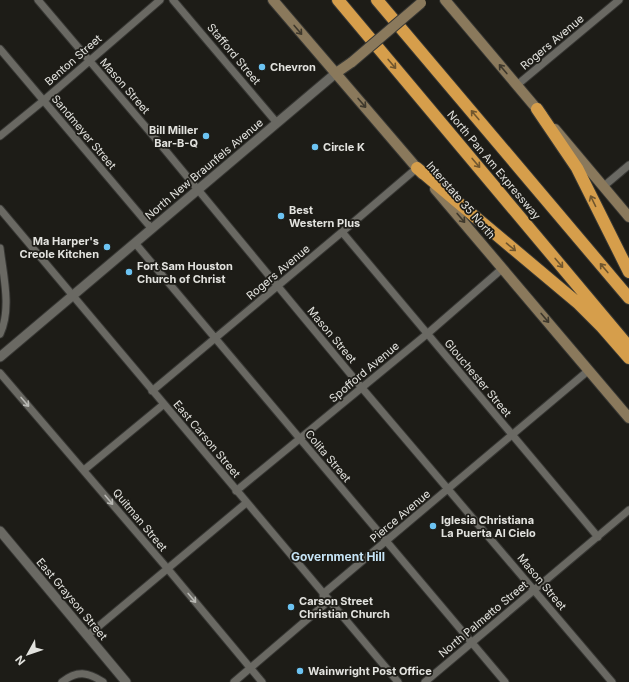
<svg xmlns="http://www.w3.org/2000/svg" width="629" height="682" viewBox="0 0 629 682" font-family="Inter,sans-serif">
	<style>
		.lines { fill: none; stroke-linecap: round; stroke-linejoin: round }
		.minor-casing { stroke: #373734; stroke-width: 9 }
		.tertiary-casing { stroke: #373734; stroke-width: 11 }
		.secondary-casing { stroke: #373734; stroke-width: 12 }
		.motorway-casing { stroke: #373734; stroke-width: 14 }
		.minor { stroke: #6a6963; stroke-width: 7 }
		.tertiary { stroke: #6a6963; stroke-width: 9 }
		.secondary { stroke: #8a795c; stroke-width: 10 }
		.motorway { stroke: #d69e4b; stroke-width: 12 }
		.secondary-bridge-casing { stroke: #373734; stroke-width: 12; stroke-linecap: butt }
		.secondary-bridge { stroke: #8a795c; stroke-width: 10 }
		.oneway { stroke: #3e382c }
		.oneway2 { stroke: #70562e }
		.oneway3 { stroke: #b8b8b3 }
		.poi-dot { fill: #6cc3f2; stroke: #1d1c17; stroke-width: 1.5 }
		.labels { text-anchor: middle; stroke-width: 3.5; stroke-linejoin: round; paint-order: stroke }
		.street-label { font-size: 11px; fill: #e2e2de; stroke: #1d1c17 }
		.poi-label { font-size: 11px; font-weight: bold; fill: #e2e2de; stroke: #1d1c17; text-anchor: start }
		.neighbourhood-label { font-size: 12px; font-weight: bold; fill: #c6e4f6; stroke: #1d1c17 }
	</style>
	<rect width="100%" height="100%" fill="#1d1c17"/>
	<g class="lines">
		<defs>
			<path id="minor" d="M38,0L161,145L362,388L612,682
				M173,0L277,123
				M0,49L152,229
				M517,85L619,0
				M0,136L43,101L160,0
				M604,186L629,165
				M0,209L398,682
				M342,232L598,537
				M135,243L505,682
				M0,248C3,274 12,309 0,334
				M0,373L167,568L262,682
				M152,391L342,232L417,168
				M84,470L164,404
				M236,491L427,334L503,268
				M87,636L246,503
				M62,682C77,670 88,672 103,682
				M234,682L324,605L323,594L589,370
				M425,682L629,510"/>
			<path id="tertiary" d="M0,357L336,73
				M0,531L126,682"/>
			<path id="secondary" d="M273,0L422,174
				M445,0L542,115
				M336,73L352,62
				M555,129L629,217
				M435,189L629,418"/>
			<path id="motorway" d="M338,0L629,347
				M377,0L629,298
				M537,109L577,168L629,272
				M417,168L579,304L602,327L629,358"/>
		</defs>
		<use href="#minor" class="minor-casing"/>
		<use href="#tertiary" class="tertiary-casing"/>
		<use href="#secondary" class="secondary-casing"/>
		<use href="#motorway" class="motorway-casing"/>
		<use href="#minor" class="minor"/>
		<use href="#tertiary" class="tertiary"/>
		<use href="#secondary" class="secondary"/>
		<use href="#motorway" class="motorway"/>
		<defs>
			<path id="secondary-bridge" d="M352,62L421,3"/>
		</defs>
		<use href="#secondary-bridge" class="secondary-bridge-casing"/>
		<use href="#secondary-bridge" class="secondary-bridge"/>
	</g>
	<defs><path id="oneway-shaft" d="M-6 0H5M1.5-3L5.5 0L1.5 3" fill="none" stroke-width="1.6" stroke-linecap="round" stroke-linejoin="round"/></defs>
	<g class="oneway">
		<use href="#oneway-shaft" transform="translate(298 30) rotate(50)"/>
		<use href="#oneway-shaft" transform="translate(503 69) rotate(-130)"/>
		<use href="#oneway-shaft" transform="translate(362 103) rotate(49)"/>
		<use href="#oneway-shaft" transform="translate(461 218) rotate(50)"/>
		<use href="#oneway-shaft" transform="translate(545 318) rotate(50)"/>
	</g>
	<g class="oneway2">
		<use href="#oneway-shaft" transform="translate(392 64) rotate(50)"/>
		<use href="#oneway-shaft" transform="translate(475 115) rotate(-130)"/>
		<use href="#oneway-shaft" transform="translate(476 163) rotate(50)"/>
		<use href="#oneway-shaft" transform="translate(593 201) rotate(-116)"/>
		<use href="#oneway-shaft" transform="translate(511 247) rotate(40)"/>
		<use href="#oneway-shaft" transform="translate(559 263) rotate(50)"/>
		<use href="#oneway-shaft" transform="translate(604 268) rotate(-130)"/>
	</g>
	<g class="oneway3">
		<use href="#oneway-shaft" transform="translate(25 402) rotate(49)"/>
		<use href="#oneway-shaft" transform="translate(109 500) rotate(50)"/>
		<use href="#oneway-shaft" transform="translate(192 598) rotate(50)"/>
	</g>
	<g class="poi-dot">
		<circle cx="262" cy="67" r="4"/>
		<circle cx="206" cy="136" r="4"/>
		<circle cx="315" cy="147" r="4"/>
		<circle cx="281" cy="216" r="4"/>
		<circle cx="107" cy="247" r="4"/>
		<circle cx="129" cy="272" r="4"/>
		<circle cx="433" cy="526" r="4"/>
		<circle cx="291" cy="607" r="4"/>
		<circle cx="300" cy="671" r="4"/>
	</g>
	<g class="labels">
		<g class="street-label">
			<text transform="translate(552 42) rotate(-40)" y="4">Rogers Avenue</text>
			<text transform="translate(234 54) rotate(50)" y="4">Stafford Street</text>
			<text transform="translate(73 60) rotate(-41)" y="4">Benton Street</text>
			<text transform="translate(125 86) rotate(49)" y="4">Mason Street</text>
			<text transform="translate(84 132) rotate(50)" y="4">Sandmeyer Street</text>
			<text transform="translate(494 165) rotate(50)" y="4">North Pan Am Expressway</text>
			<text transform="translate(204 169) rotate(-40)" y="4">North New Braunfels Avenue</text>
			<text transform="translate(461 200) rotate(49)" y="4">Interstate 35 North</text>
			<text transform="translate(278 272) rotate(-40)" y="4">Rogers Avenue</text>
			<text transform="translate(332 335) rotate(50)" y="4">Mason Street</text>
			<text transform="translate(364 372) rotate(-40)" y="4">Spofford Avenue</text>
			<text transform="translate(478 378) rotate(50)" y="4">Glouchester Street</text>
			<text transform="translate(207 439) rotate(50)" y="4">East Carson Street</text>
			<text transform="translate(328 456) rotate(50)" y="4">Colita Street</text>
			<text transform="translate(400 516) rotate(-40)" y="4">Pierce Avenue</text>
			<text transform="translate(140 520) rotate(50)" y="4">Quitman Street</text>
			<text transform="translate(542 582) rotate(50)" y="4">Mason Street</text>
			<text transform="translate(72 599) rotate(50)" y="4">East Grayson Street</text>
			<text transform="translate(483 619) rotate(-40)" y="4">North Palmetto Street</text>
		</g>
		<g class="poi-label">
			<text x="270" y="71">Chevron</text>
			<text x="198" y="134" text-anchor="end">Bill Miller<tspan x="198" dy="13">Bar-B-Q</tspan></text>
			<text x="323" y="151">Circle K</text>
			<text x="289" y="214">Best<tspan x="289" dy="13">Western Plus</tspan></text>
			<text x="99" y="245" text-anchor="end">Ma Harper's<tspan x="99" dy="13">Creole Kitchen</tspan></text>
			<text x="137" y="270">Fort Sam Houston<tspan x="137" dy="13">Church of Christ</tspan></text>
			<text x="441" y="524">Iglesia Christiana<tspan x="441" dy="13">La Puerta Al Cielo</tspan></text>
			<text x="299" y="605">Carson Street<tspan x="299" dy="13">Christian Church</tspan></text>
			<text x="308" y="675">Wainwright Post Office</text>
		</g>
		<g class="neighbourhood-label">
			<text x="338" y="561">Government Hill</text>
		</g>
	</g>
	<g transform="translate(28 654) rotate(230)" stroke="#1d1c17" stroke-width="3" paint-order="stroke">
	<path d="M0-3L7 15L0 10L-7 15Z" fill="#e2e2de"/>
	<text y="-6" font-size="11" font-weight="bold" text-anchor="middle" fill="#e2e2de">N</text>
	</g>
</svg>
